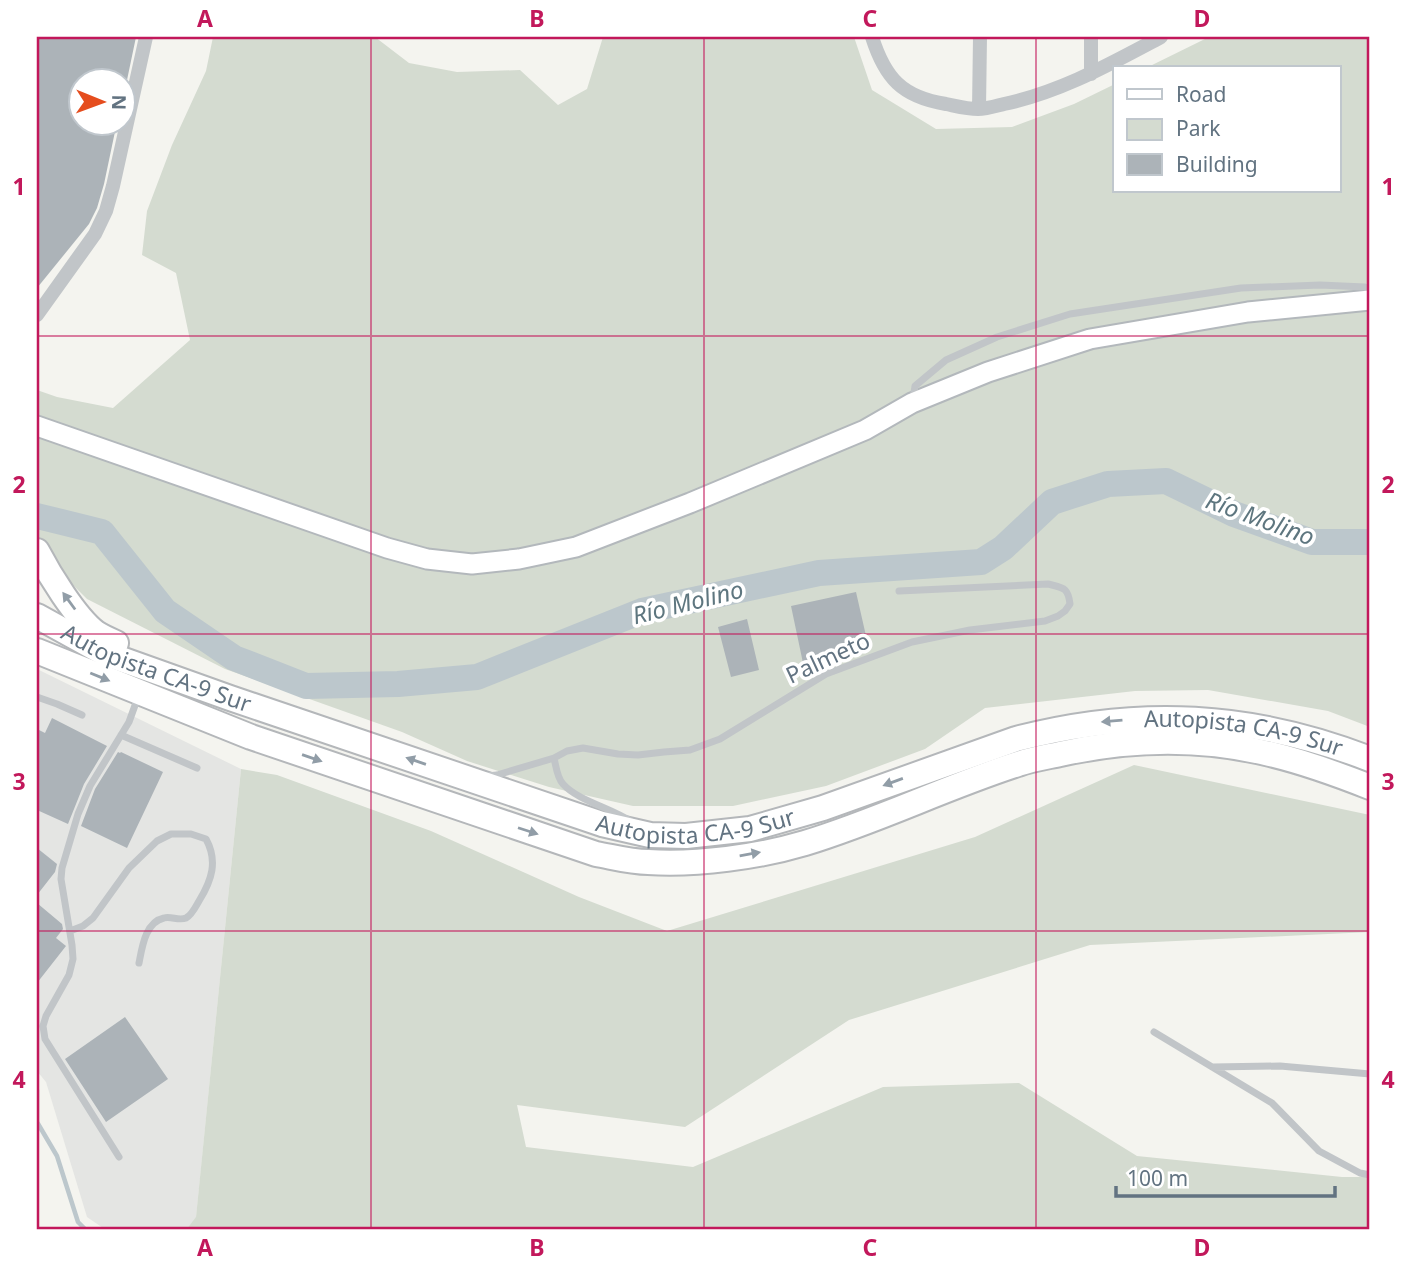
<svg xmlns="http://www.w3.org/2000/svg" width="1407" height="1267" viewBox="0 0 1407 1267" font-family="'Noto Sans',sans-serif">
	<style>
		.built { fill: #e4e5e3 }
		.green { fill: #d4dbd0 }
		.lines { fill: none; stroke-linecap: round; stroke-linejoin: round }
		.stream { stroke: #bcc7cc; stroke-width: 4.5 }
		.river { stroke: #bcc7cc; stroke-width: 26 }
		.building { fill: #acb3b8 }
		.secondary-casing { stroke: #b3b8bc; stroke-width: 23 }
		.highway-casing { stroke: #b4b7ba; stroke-width: 28 }
		.lane { stroke: #c1c5c8; stroke-width: 7 }
		.street { stroke: #c1c5c8; stroke-width: 14 }
		.secondary { stroke: #fff; stroke-width: 19 }
		.highway { stroke: #fff; stroke-width: 24 }
		.oneway { fill: #919da7 }
		.grid { fill: none; stroke: #c2185b; stroke-width: 2; stroke-opacity: 0.55 }
		.labels { text-anchor: middle; stroke-width: 7; stroke-linejoin: round; paint-order: stroke }
		.street-label { font-size: 23px; fill: #627381; stroke: #fff }
		.water-label { font-size: 24px; font-style: italic; fill: #5e767f; stroke: #fff }
		.neatline { fill: none; stroke: #c2185b; stroke-width: 2.5 }
		.grid-label { font-size: 23px; text-anchor: middle; font-weight: bold; fill: #c2185b }
	</style>
	<rect width="100%" height="100%" fill="#f4f4ef"/>
	<path class="built" d="M37,669L241,769L196,1218L186,1230H106L87,1217L46,1082L37,1071Z"/>
	<path class="green" d="M213,37H375L409,63L457,72L520,70L558,105L587,89L603,37H854L872,90L936,129L1012,127L1074,104L1115,84V191H1339V68H1146L1209,37H1370V727L1328,711L1208,690L1135,691L985,708L925,749L826,786L733,806H633L549,787L467,761L402,732L225,669L87,599L37,549V390L57,397L113,408L190,340L176,273L142,255L147,211L172,145L206,71Z
		M1134,765L1370,815V932L1090,945L849,1020L685,1127L517,1105L526,1147L693,1167L883,1087L1019,1083L1137,1156L1342,1177H1370V1230H186L196,1217L241,769L277,775L431,831L579,897L667,931L975,837Z"/>
	<g class="lines">
		<path class="stream" d="M37,1090V1122L57,1156L78,1222L86,1230"/>
		<path class="river" d="M37,516L102,532L165,611L234,658L306,686L398,684L477,677L642,611L819,573L981,562L1003,548L1052,502L1108,484L1166,481L1234,514L1312,542H1370"/>
	</g>
	<path class="building" d="M37,37H136L127,80H80V122H117L104,184L97,208L89,224L37,288Z
		M856,592L869,649L803,663L791,606Z
		M747,619L759,670L731,677L718,627Z
		M52,718L107,746L84,784L68,824L37,810V729L45,733Z
		M118,752L120,753L121,752L163,772L127,848L81,826L95,789Z
		M37,848L57,864L55,872L37,895Z
		M37,903L62,924L63,929L56,938L66,946L37,983Z
		M125,1017L168,1079L106,1122L65,1059Z"/>
	<g class="lines">
		<defs>
			<path id="secondary" d="M37,426L387,548L427,559L472,564L519,559L576,547L690,503L865,430L912,403L988,372L1090,339L1248,312L1370,300"/>
			<g id="highway">
				<path d="M37,551C49,574 75,617 96,633C102,637 109,640 116,643"/>
				<path id="s1" d="M37,616L104,653L230,698L602,824L650,835L686,836L750,829L823,808L1016,739C1139,707 1252,713 1370,759"/>
				<path d="M37,651L251,737L596,854C613,857 630,862 648,862C697,865 758,857 805,843C878,821 946,787 1018,764C1032,759 1046,757 1060,754C1128,739 1201,737 1270,754C1304,762 1337,774 1370,787"/>
			</g>
		</defs>
		<use href="#secondary" class="secondary-casing"/>
		<use href="#highway" class="highway-casing"/>
		<path class="lane" d="M913,399L915,386L946,360L997,337L1070,314L1241,288L1320,285L1365,287L1370,290
			M37,697L57,704L82,715
			M121,735L197,768
			M487,776L497,775L554,758
			M632,822C612,808 578,801 563,784C557,778 556,766 554,758L567,751L583,748L618,754L638,755L664,752L690,750L720,739L826,674L912,642L970,630L1045,621L1058,616L1065,611L1070,604C1068,587 1063,588 1048,584L899,591
			M70,931L83,926L93,918L129,868L157,841L171,834H191L206,839C218,861 212,880 199,901C196,906 192,915 186,918C179,921 171,916 164,918C145,922 142,948 139,963
			M1154,1032L1272,1103L1319,1151L1360,1173L1370,1175
			M1213,1067L1280,1066L1370,1074
			M119,1157L45,1039L43,1026L46,1016L69,975L73,959L72,945L61,879L62,868L78,814L90,786L129,722L138,697"/>
		<path class="street" d="M872,37C885,78 902,97 946,104C956,106 967,109 978,109C986,109 996,106 1004,104C1061,92 1110,64 1161,37
			M1091,37V74
			M979,109L980,37
			M37,315L95,234L106,211L113,186L146,37"/>
		<use href="#secondary" class="secondary"/>
		<use href="#highway" class="highway"/>
	</g>
	<defs><path id="oneway-solid" d="M-6-.8H1V-3.2L6.5 0L1 3.2V.8H-6Z" transform="scale(1.75)"/></defs>
	<g class="oneway">
		<use href="#oneway-solid" transform="translate(69 601) rotate(-126)"/>
		<use href="#oneway-solid" transform="translate(100 677) rotate(22)"/>
		<use href="#oneway-solid" transform="translate(1112 721) rotate(175)"/>
		<use href="#oneway-solid" transform="translate(312 758) rotate(19)"/>
		<use href="#oneway-solid" transform="translate(416 761) rotate(-161)"/>
		<use href="#oneway-solid" transform="translate(893 782) rotate(160)"/>
		<use href="#oneway-solid" transform="translate(528 831) rotate(18)"/>
		<use href="#oneway-solid" transform="translate(750 854) rotate(-10)"/>
	</g>
	<path class="grid" d="M371,37V1230M704,37V1230M1036,37V1230M37,336H1370M37,634H1370M37,931H1370"/>
	<g class="labels">
		<g class="street-label">
			<text transform="translate(828 658) rotate(-25)" y="8">Palmeto</text>
			<text dy="8" stroke="none"><textPath href="#s1" startOffset="131">Autopista CA-9 Sur</textPath></text>
			<text dy="8" stroke="none"><textPath href="#s1" startOffset="1264">Autopista CA-9 Sur</textPath></text>
			<text dy="8" stroke="none"><textPath href="#s1" startOffset="698">Autopista CA-9 Sur</textPath></text>
		</g>
		<g class="water-label">
			<text transform="translate(1260 519) rotate(20)" y="8">Río Molino</text>
			<text transform="translate(688 603) rotate(-14)" y="8">Río Molino</text>
		</g>
	</g>
	<rect width="1407" height="1267" fill="none" stroke="#ffffff" stroke-width="77"/>
	<rect x="1113" y="66" width="228" height="126" fill="#ffffff" stroke="#c0c7cd" stroke-width="2"/>
	<rect x="1127" y="89" width="35" height="10" fill="#ffffff" stroke="#c0c7cd" stroke-width="2"/>
	<text x="1176" y="102" font-size="21" fill="#627381">Road</text>
	<rect x="1127" y="119" width="35" height="21" fill="#d4dbd0" stroke="#c0c7cd" stroke-width="2"/>
	<text x="1176" y="136" font-size="21" fill="#627381">Park</text>
	<rect x="1127" y="154" width="35" height="21" fill="#acb3b8" stroke="#c0c7cd" stroke-width="2"/>
	<text x="1176" y="172" font-size="21" fill="#627381">Building</text>
	<g transform="translate(102 102) rotate(91)"><circle r="33" fill="#ffffff" stroke="#c0c7cd" stroke-width="2"/>
	<path d="M0-5L12 26L0 18L-12 26Z" fill="#e54d1e"/>
	<text y="-10" font-size="19" font-weight="bold" text-anchor="middle" fill="#627381">N</text>
	</g>
	<path d="M1116 1186v10h219v-10" fill="none" stroke="#627381" stroke-width="3.5"/>
	<text x="1127" y="1186" font-size="21" fill="#627381" stroke="#ffffff" stroke-width="5" paint-order="stroke">100 m</text>
	<rect x="38" y="38" width="1330" height="1190" class="neatline"/>
	<g class="grid-label">
		<text x="205" y="27">A</text>
		<text x="537" y="27">B</text>
		<text x="870" y="27">C</text>
		<text x="1202" y="27">D</text>
		<text x="19" y="195">1</text>
		<text x="1388" y="195">1</text>
		<text x="19" y="493">2</text>
		<text x="1388" y="493">2</text>
		<text x="19" y="790">3</text>
		<text x="1388" y="790">3</text>
		<text x="19" y="1088">4</text>
		<text x="1388" y="1088">4</text>
		<text x="205" y="1256">A</text>
		<text x="537" y="1256">B</text>
		<text x="870" y="1256">C</text>
		<text x="1202" y="1256">D</text>
	</g>
</svg>
